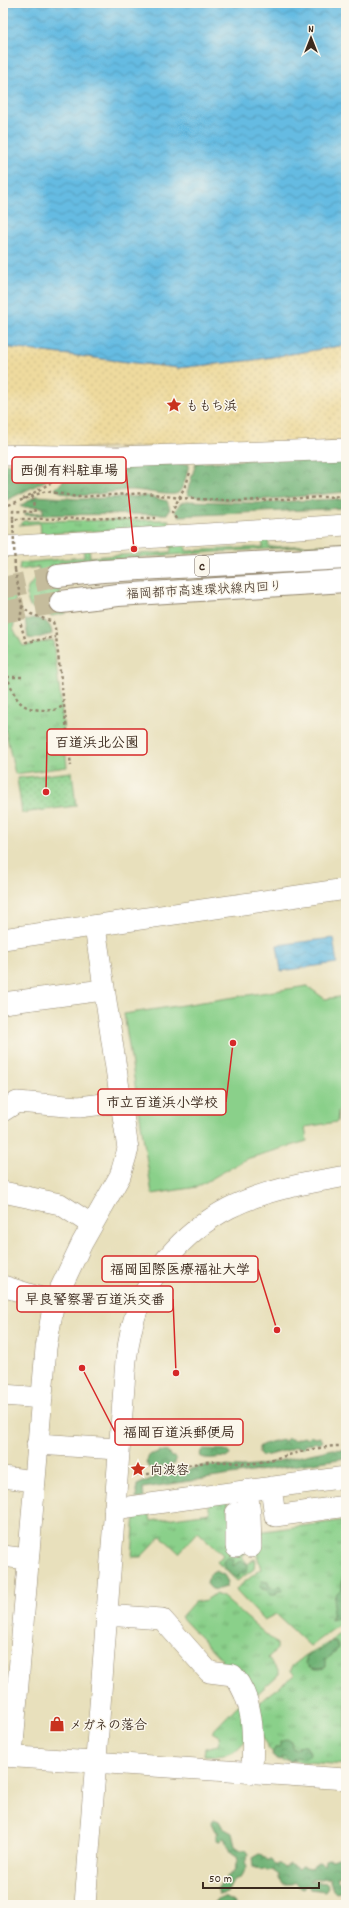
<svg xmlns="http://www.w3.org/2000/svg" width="349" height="1908" viewBox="0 0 349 1908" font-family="Dekko,'Klee One',sans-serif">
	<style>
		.grass { fill: url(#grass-tufts); stroke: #627d54 }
		.forest { fill: url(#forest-crowns); stroke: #556e4a }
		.sand { fill: url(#sand-dots); stroke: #94825e }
		.park { fill: url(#park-dots); stroke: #627d54 }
		.garden { fill: #8ad08a; stroke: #627d54 }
		.water { fill: url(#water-waves); stroke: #507280 }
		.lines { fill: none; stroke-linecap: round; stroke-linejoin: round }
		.highway-tunnel { stroke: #c5bc9c; stroke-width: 22; stroke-dasharray: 22 11; stroke-linecap: butt }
		.minor-casing { stroke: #92856d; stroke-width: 22 }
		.highway-casing { stroke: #92856d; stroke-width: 24 }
		.path { stroke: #92856d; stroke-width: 2.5; stroke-dasharray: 3 3; stroke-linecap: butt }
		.minor { stroke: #fff; stroke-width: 21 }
		.highway { stroke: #fff; stroke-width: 22 }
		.path-bridge { stroke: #92856d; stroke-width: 2.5; stroke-dasharray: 3 3; stroke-linecap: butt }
		.labels { text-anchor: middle; stroke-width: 3; stroke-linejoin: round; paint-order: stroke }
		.shield { fill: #fbf7ec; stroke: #75685c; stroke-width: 1 }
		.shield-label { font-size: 12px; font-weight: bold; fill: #3b2a1e }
		.poi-label { font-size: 13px; font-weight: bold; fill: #3b2a1e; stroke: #fbf7ec; text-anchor: start }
		.street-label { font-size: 13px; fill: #3b2a1e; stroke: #fbf7ec }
		.leader { fill: none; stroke: #d62828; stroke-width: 1.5 }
		.callout-dot { fill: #d62828; stroke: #fbf7ec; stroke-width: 1.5 }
		.callout { fill: #fbf7ec; stroke: #d62828; stroke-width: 1.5 }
		.callout-label { font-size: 14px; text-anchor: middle; font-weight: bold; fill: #3b2a1e }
	</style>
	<defs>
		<pattern id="grass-tufts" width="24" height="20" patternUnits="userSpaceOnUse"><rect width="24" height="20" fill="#8ad08a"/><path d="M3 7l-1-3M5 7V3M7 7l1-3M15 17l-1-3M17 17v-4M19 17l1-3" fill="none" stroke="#72a970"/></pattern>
		<pattern id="forest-crowns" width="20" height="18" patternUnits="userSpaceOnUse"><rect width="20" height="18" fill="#6fb276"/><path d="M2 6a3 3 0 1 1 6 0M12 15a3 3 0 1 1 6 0" fill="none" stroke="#5c9160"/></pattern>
		<pattern id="sand-dots" width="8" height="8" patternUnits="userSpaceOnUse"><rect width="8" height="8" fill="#eeda9e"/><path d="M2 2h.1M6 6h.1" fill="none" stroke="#cdbb88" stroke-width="1.8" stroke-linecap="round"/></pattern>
		<pattern id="park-dots" width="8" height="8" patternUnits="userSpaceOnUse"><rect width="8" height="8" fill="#8ad08a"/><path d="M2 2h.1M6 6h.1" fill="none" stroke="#72a970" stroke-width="1.8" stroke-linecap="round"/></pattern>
		<pattern id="water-waves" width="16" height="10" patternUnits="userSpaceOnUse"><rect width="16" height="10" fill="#65bbe2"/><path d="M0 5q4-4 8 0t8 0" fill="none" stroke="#5498b7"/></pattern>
	</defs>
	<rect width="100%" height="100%" fill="#fbf7ec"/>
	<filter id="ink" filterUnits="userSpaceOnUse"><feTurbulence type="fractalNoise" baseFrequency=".025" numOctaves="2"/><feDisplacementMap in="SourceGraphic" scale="8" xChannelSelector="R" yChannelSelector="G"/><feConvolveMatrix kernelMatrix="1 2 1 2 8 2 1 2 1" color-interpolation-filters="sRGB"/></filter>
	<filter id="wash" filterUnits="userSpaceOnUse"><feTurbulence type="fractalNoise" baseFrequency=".012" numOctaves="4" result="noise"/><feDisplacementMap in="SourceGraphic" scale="16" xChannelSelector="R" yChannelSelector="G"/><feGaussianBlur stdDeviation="0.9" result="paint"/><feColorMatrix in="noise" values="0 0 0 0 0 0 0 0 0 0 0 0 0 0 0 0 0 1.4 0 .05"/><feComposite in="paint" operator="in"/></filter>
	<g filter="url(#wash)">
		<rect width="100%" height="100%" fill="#e8e0bc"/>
		<path class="grass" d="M169,520L168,527L41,534L40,523L19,525L23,521Z
			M262,535L268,536L269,547L346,544L185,554L60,563L57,566L63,611L67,613L52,616L30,607C20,580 37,588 39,567L19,570L20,563L84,557L83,545H89L90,557L171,552L170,541L185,540L186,551L263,547Z
			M3,587C6,588 10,589 12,591C18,596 16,621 13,628L23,646L53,640L61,702L67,767L15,774L3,719Z
			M227,1501L229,1516L247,1551L242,1557L248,1564L255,1558L254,1569L237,1581L217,1562L223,1555L198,1532L179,1553L161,1536L141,1557H132L135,1513L149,1511L151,1521L210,1513L208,1503Z
			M346,1520V1620L310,1646L276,1614L264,1620L237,1592L236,1589L261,1569L255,1547L257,1532Z
			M215,1594L223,1597L277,1644V1648L268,1658L279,1672V1674L254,1697L214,1667L222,1660L181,1617L194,1602L206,1600Z
			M346,1628V1765L281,1760C266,1751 250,1720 260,1703C264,1696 288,1681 295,1675L291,1671L292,1666L306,1655L328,1643Z
			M240,1703L247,1738C234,1756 224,1757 204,1755L205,1748L218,1745L220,1737L212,1732Z"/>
		<path class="forest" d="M346,454V492C298,496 235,506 188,495L187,492L196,463Z
			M3,464H62L63,471L55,476L3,502Z
			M189,464C187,472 185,487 178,493C171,497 142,490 132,490C108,490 78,503 55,489L79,465Z
			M36,496L80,499L147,496L167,501L170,509L167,514L25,515L24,513H43V507H22L20,506Z
			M336,499L346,500V508L179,516L175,512C178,504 181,502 188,501L256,503Z
			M33,618C43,619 51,622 52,634L34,639L28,638L25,620Z
			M310,1436L315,1438L320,1437L323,1441L319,1445L315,1442L312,1445L308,1443L303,1448L295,1447C293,1449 267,1456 262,1456L259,1453V1447C265,1442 279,1439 285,1441L288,1438L294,1440L304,1437L307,1439Z
			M203,1449L225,1450L229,1452L230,1455L226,1458C218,1456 207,1461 200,1456L201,1451Z
			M333,1449L346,1450V1458L143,1488L144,1498L136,1499L137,1485L155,1477L209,1465L241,1467L256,1466Z
			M159,1451L168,1452L171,1457H174L176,1459L175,1464L170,1465L166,1467L162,1466L154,1469L148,1467L146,1462L150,1454H156Z
			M227,1557L233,1560V1566L240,1561L246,1563L248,1566L246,1572L240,1574L237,1578C231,1575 224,1568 223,1562Z
			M216,1571L224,1575L228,1582L226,1587C218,1589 212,1593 207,1583L209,1575Z
			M346,1572V1615L331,1620L335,1595L342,1588L343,1576Z
			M262,1581L268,1582L269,1587L276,1588L279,1585L283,1588L282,1591H277L276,1595H270L267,1590L262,1589L260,1587Z
			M330,1641L336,1642L338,1649L326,1660V1667C319,1671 309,1669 305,1662L307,1656L326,1647Z
			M287,1739L291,1741L292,1748L296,1750L299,1746H306L310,1752L309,1756L303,1759L297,1757L290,1762L284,1756L279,1760L273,1757L272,1754L275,1748L280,1747V1742Z
			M214,1819L219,1821L223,1828L232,1833L235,1846L241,1850H246L249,1854L245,1862L247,1866L242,1876L233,1881L227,1893L220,1895L217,1889L225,1878L234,1872L238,1857L231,1852L224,1837L220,1841L216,1840V1834L219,1833L215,1831L211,1823Z
			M259,1854L263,1855L267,1860H271L275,1864H280L284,1868L290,1864L298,1869L301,1866L311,1868L319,1862L325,1865L326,1860L329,1859L333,1860L346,1855V1867L341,1869L343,1873L342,1876L336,1877L338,1881L343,1884V1891L336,1893L333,1890L329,1878L310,1880V1881L327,1883L329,1887L326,1891L310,1889L307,1884L303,1889L300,1888L295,1882L292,1884H283L279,1879V1875L272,1870L267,1871L264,1869L260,1870L253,1867L252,1858Z
			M225,1897L234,1902L236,1905H212L216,1901Z"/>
		<path class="sand" d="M346,345V442L3,450V347L178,368L254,360Z"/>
		<path class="park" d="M72,772L76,806L22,813L17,778Z"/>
		<path class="garden" d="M307,986L325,999L346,996V1109L338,1111L337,1122L305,1127L307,1141L246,1159L197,1187L152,1194L124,1014Z"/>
		<path class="water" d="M3,3H346V345L254,360L178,368L3,347Z
			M333,938L337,963L281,971L277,945Z"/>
	</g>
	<g filter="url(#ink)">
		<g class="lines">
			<path class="highway-tunnel" d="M3,588L58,576
				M3,612L61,602"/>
			<defs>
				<path id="minor" d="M3,455L118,457L346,449
					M3,547L346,525
					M3,939L346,889
					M3,1003L103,990
					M3,1111L17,1102L79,1107L120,1102
					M3,1192L60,1204L92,1225
					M3,1286L54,1302
					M3,1395L42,1398
					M37,1444L118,1449
					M3,1477L34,1481
					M271,1487L275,1516L346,1506
					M247,1490L250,1514L251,1547
					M114,1509L346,1477
					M236,1513V1547
					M3,1556L27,1559
					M106,1615L162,1619L209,1672L233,1675C256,1702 253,1739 252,1773
					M3,1756L346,1779
					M12,1756L46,1348L54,1302L82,1243L120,1176L128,1149L95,927
					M85,1905L126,1360C128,1349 129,1338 132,1327C144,1276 183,1232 229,1208C264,1190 307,1183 346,1176"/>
				<path id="highway" d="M58,576L103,571L346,558
					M61,602L118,595L346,581"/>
			</defs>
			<use href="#minor" class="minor-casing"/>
			<use href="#highway" class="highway-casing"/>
			<path class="path" d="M32,497L35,512L13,511V519L156,518
				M23,499L66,474
				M3,507L46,491L77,497L147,493L179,498L240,501L346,496
				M176,519L172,512L187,482L190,472
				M15,570L22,606L31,614L53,622L55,628L71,766
				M22,606L20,622L26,642L56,637
				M3,670C16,691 12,709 43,710C51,711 58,710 64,705
				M7,677H25
				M68,738L81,736
				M135,1474C159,1476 183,1464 207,1462C223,1460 240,1465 256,1463C286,1457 315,1445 346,1446"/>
			<use href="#minor" class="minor"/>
			<use href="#highway" class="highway"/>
			<path class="path-bridge" d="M13,519L15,570"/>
		</g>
	</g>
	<defs>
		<symbol id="sight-bare" viewBox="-9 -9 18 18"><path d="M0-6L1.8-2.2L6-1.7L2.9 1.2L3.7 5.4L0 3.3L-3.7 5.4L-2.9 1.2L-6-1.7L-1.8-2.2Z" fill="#c8321e" stroke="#fbf7ec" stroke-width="2.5" paint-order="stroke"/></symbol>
		<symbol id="shop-bare" viewBox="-9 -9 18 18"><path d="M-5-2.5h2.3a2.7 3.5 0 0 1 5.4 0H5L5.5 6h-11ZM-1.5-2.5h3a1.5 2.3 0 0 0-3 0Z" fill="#c8321e" stroke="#fbf7ec" stroke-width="2.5" paint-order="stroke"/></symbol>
	</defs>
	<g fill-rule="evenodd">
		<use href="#sight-bare" x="163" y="394" width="22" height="22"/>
		<use href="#sight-bare" x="127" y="1458" width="22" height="22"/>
		<use href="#shop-bare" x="46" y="1713" width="22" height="22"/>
	</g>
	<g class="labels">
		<rect class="shield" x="195" y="556" width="14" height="20" rx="3"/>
		<g class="shield-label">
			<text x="202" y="570">C</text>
		</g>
		<g class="poi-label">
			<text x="186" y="410">ももち浜</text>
			<text x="150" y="1474">向波容</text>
			<text x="69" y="1729">メガネの落合</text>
		</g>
		<g class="street-label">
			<text transform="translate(204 589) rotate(-3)" y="5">福岡都市高速環状線内回り</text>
		</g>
	</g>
	<path class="leader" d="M134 549L126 470M46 792L47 742M233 1043L226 1102M277 1330L258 1269M176 1373L173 1299M82 1368L115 1432"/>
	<g class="callout-dot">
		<circle cx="134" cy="549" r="4"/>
		<circle cx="46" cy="792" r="4"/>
		<circle cx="233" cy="1043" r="4"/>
		<circle cx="277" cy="1330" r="4"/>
		<circle cx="176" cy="1373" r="4"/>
		<circle cx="82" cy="1368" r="4"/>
	</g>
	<g class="callout">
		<rect x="12" y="457" width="114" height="26" rx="4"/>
		<rect x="47" y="729" width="100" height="26" rx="4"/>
		<rect x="98" y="1089" width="128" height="26" rx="4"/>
		<rect x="102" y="1256" width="156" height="26" rx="4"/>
		<rect x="17" y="1286" width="156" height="26" rx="4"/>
		<rect x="115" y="1419" width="128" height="26" rx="4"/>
	</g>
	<g class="callout-label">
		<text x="69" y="475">西側有料駐車場</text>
		<text x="97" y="747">百道浜北公園</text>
		<text x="162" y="1107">市立百道浜小学校</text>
		<text x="180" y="1274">福岡国際医療福祉大学</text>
		<text x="95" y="1304">早良警察署百道浜交番</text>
		<text x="179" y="1437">福岡百道浜郵便局</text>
	</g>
	<rect width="349" height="1908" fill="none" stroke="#fbf7ec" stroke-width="16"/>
	<g transform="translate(311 38)" stroke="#fbf7ec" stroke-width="3" paint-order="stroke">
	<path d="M0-3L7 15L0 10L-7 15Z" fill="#3b2a1e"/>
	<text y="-6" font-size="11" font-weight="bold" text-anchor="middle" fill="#3b2a1e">N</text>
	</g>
	<path d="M203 1882v6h116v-6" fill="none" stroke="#3b2a1e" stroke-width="2"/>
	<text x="209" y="1882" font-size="12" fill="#3b2a1e" stroke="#fbf7ec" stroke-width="3" paint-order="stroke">50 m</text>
</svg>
